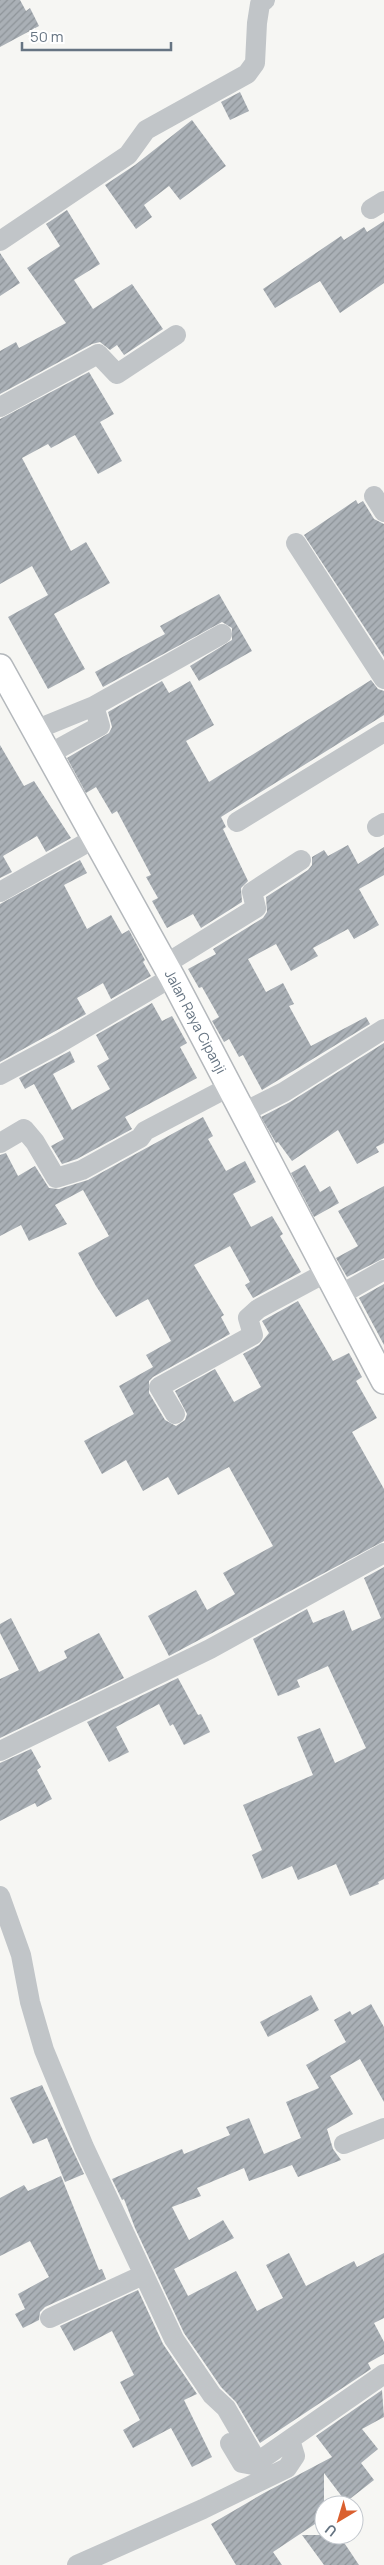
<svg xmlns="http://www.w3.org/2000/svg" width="384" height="2565" viewBox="0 0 384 2565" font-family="Manrope,sans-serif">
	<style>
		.building { fill: url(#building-hatch) }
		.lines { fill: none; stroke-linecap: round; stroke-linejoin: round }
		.major-casing { stroke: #b4b8bc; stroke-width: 28 }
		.minor { stroke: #c1c5c8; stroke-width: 20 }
		.major { stroke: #fff; stroke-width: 25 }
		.labels { text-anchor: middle; stroke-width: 5; stroke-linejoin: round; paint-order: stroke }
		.street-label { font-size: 14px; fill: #667482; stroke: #fff }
	</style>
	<defs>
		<pattern id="building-hatch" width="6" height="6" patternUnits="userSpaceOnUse" patternTransform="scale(1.25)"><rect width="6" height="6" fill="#aab0b6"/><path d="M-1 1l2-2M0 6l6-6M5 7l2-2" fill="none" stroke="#8e9499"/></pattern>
	</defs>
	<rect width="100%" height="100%" fill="#f6f6f3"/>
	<path class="building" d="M0,0H20L26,11L30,8L39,26L0,47Z
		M240,92L249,111L230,120L221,102Z
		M192,120L226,166L180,200L169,186L144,205L152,217L136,229L105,185L135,165Z
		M67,210L100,264L74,280L93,309L132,284L163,329L124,355L117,345L110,350L100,342L92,344L0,394V351L16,342L19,348L66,323L27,268L60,246L46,224Z
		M384,221V283L340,313L320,281L275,308L263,289L341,236L344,240L364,227L367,232Z
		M0,253L20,283L0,296Z
		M89,372L114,414L100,422L122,461L98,474L75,435L51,448L48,444L22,458L71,551L86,542L110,583L54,614L85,669L48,689L8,617L48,595L32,566L0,584V419Z
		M356,500L358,504L363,501L374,519L384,524V657L304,535Z
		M219,594L252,651L199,681L190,666L232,640V628L222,622L103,687L95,672L165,634L160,626Z
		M371,680L378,689L384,691V715L221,817L226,827L223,829L248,881L241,888L242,902L201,928L193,914L167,928L152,901L158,898L146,877L151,875L117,811L112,814L96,787L86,793L67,758L109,733L112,727L108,712L162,681L169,693L190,681L214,725L186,741L209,782Z
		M0,745L24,786L34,781L71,838L46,852L37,836L3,856L12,872L0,878Z
		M348,845L358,864L384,847V875L359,889L379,925L354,939L348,929L313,948L318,956L291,971L276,944L248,959L266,992L283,983L294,1004L289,1006L311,1046L366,1017L370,1024L262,1090L243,1055L239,1057L229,1039L224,1042L212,1021L219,1017L202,987L199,988L188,969L216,954L213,949L263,918L267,912L266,897L308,870L312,865V857L324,850L328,856Z
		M80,860L87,873L64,885L87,929L111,915L122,934L129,930L145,960L143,962L151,976L111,999L103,983L77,998L86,1014L0,1062V904Z
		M152,1003L162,1021L172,1016L187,1043L180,1047L197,1078L125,1117L132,1129L77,1159L62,1164L51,1146L64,1139L34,1084L25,1089L19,1078L70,1051L75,1062L53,1074L72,1110L110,1089L97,1066L109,1059L96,1035Z
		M384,1043V1143L376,1147L379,1152L357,1164L338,1130L292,1161L278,1142L276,1143L261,1117L290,1102Z
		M203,1117L213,1136L208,1139L226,1171L245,1161L256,1182L233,1194L251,1227L272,1216L283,1234L280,1236L301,1272L253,1298L245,1285L250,1282L230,1246L194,1265L224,1315L221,1317L230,1334L153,1377L149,1381V1393L165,1420L176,1426L185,1420L187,1414L175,1391L215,1369L234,1402L261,1387L243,1354L259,1345L269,1333L262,1321L298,1301L333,1361L349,1353L362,1377L356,1381L377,1418L352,1432L384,1489V1541L169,1656L148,1616L196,1590L207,1610L235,1594L223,1573L273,1546L229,1467L178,1495L168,1477L143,1491L126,1460L102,1474L84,1441L134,1414L119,1386L153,1367L146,1355L171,1341L148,1299L116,1317L96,1286L78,1253L109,1236L83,1190L55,1205L67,1224L29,1241L21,1225L0,1236V1155L6,1153L18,1176L35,1166L49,1188L59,1189L88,1180Z
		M305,1165L320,1192L330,1186L339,1203L314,1217L291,1173Z
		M384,1186V1258L347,1277L336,1258L358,1246L338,1211Z
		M384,1284V1345L359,1298Z
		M384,1567V1879L378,1882L379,1884L350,1896L336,1864L298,1880L292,1866L262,1879L252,1855L262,1850L243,1805L313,1775L297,1737L320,1728L335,1763L366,1748L328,1666L297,1680L300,1687L278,1696L253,1639L307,1609L313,1623L344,1610L352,1631L381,1618L364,1578Z
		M11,1618L39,1672L67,1658L64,1651L99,1633L124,1678L0,1738V1679L19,1670L0,1633V1624Z
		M178,1678L198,1715L201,1714L210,1732L184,1745L173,1724L170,1726L159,1704L116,1727L129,1752L109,1762L87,1722Z
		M31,1749L41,1767L37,1770L52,1799L37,1807L35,1803L0,1821V1763Z
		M311,1995L319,2010L268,2037L260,2022Z
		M371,2004L384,2027V2102L360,2059L330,2076L353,2114L327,2129L333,2149L341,2160L298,2177L292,2165L249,2181L244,2168L197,2188L201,2196L172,2207L189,2240L223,2220L234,2238L174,2269L188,2296L236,2271L257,2311L283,2298L266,2265L289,2253L306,2286L354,2261L357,2267L384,2253V2318L374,2323L384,2342V2354L368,2363L371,2369L260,2443L236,2402L221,2387L184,2333L135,2228L124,2199L122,2200L112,2179L182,2149L184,2154L230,2135L226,2127L249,2118L264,2154L301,2138L286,2102L319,2088L306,2065L346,2042L334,2020L350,2011L352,2015Z
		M42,2085L84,2174L65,2182L47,2138L33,2144L10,2098Z
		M61,2176L99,2270L102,2269L106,2279L45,2307L40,2312L39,2320L23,2328L15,2314L25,2309L18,2294L49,2277L30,2241L0,2256V2198L24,2185L28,2191Z
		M138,2290L163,2344L197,2394L184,2400L212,2457L192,2467L171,2428L133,2448L123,2430L140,2420L120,2382L134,2375L112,2331L74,2351L60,2326Z
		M382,2390L384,2417L362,2429L378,2449L361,2463L374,2480L346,2502L324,2473V2518L273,2552L282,2565H236L211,2524L264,2493L332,2457L316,2436Z
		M302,2535H339L359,2565H324Z"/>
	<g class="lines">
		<defs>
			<g id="major">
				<path id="s1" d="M0,667L172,977L384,1381"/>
			</g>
		</defs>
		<use href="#major" class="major-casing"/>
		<path class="minor" d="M371,209L384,201
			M0,241L128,155L146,130L247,74L255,63L257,23L260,4L265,0
			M0,407L98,354L117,374L176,335
			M374,496L384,512
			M296,543L384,679
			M35,730L94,706
			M49,754L100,726L94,706L222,634
			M237,822L384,732
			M377,827L384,823
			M0,892L95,838
			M164,965L256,908L252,892L301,860
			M0,1075L58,1044L172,977
			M242,1113L284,1092L384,1029
			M0,1143L24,1129L35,1142L56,1178L82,1170L140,1138L145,1131L229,1087
			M340,1295L384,1270
			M175,1414L159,1387L253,1335L248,1318L258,1309L327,1272
			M0,1751L210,1649L384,1553
			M0,1896L21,1955L30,2002L44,2050L84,2147L174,2339L212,2395L226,2408L258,2463
			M344,2144L384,2128
			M50,2318L143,2275
			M230,2443L242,2463L253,2465L384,2374
			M77,2565L203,2509L287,2468L295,2456L290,2440"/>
		<use href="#major" class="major"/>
	</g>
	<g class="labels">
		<g class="street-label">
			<text dy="5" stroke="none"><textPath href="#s1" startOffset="405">Jalan Raya Cipanji</textPath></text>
		</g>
	</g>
	<g transform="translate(339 2520) rotate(218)"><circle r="24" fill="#ffffff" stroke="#c2c7cd"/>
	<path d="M0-4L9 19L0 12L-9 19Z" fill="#da602f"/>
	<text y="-8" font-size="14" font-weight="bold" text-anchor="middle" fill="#667482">U</text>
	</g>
	<path d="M22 42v8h149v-8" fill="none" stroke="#667482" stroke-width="2.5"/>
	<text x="30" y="42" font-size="15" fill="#667482" stroke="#ffffff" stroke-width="4" paint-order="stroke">50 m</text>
</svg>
